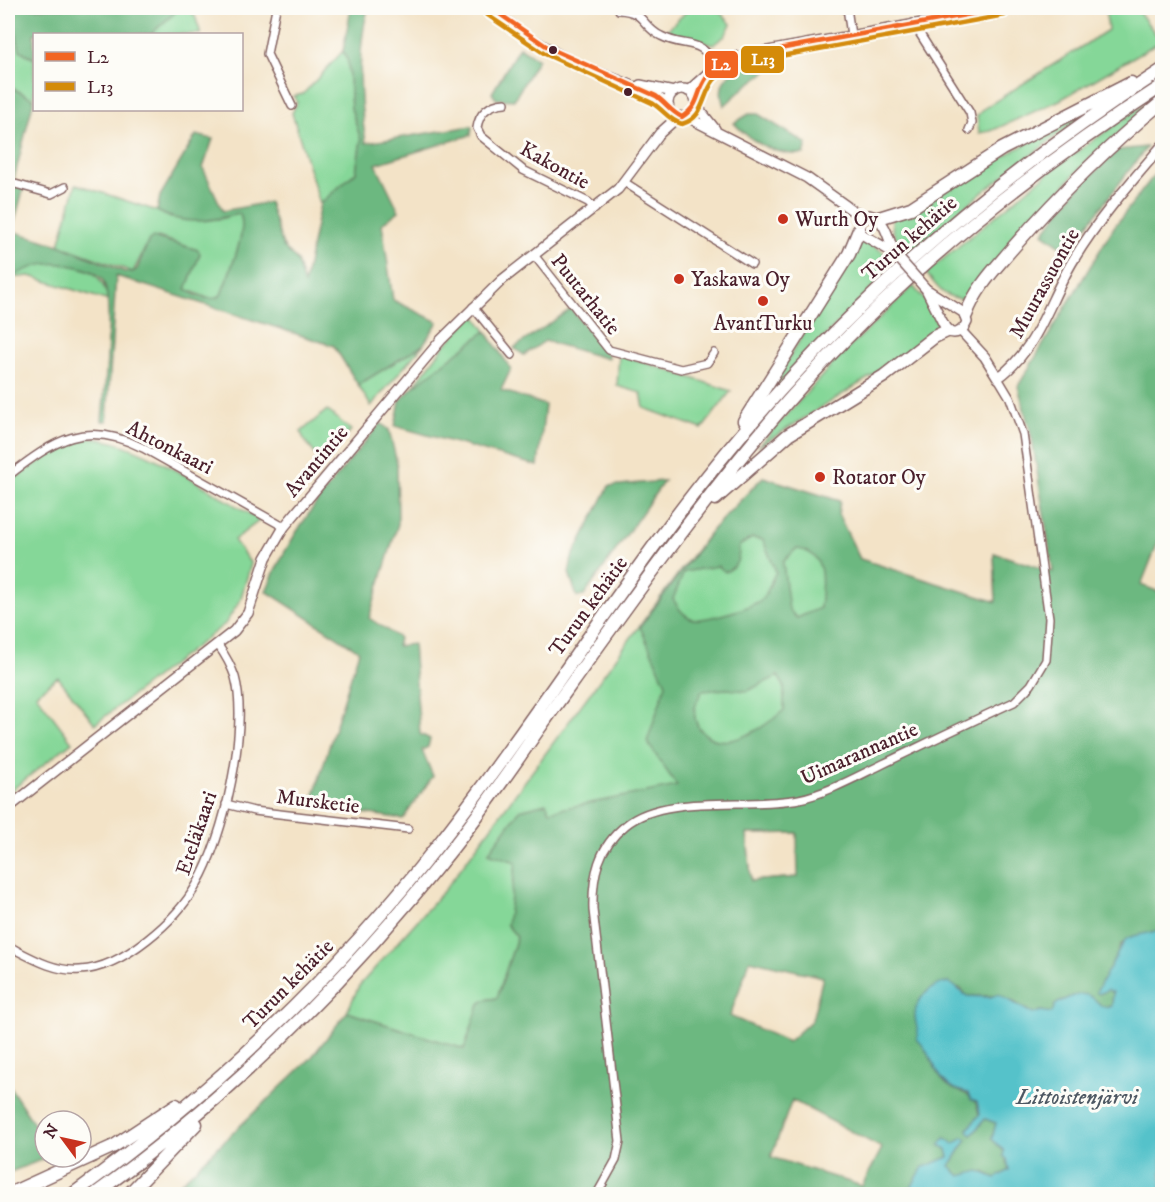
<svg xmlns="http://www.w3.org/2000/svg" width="1170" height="1202" viewBox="0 0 1170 1202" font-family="'IM FELL DW Pica',serif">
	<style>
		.green { fill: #85d798; stroke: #687b62; stroke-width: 1.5 }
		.forest { fill: #6cb880; stroke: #5b6c56; stroke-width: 1.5; fill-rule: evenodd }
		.water { fill: #54c2ca; stroke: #4f707a; stroke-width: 1.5 }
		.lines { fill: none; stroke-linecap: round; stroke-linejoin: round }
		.street-casing { stroke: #856462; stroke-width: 10 }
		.secondary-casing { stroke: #856462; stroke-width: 12 }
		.highway-casing { stroke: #856462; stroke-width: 15 }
		.street { stroke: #fff; stroke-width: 7 }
		.secondary { stroke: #fff; stroke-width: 9 }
		.highway { stroke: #fff; stroke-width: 12 }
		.secondary-bridge-casing { stroke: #856462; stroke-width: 12; stroke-linecap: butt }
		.secondary-bridge { stroke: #fff; stroke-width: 9 }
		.bus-1-casing { stroke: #fdfcf7; stroke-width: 9 }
		.bus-2-casing { stroke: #fdfcf7; stroke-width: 9 }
		.bus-1 { stroke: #f26522; stroke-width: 4.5 }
		.bus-2 { stroke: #d48b09; stroke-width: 4.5 }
		.bus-dot { fill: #4a1f2b; stroke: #fdfcf7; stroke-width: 2 }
		.poi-dot { fill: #c8321e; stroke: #fdfcf7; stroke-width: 2 }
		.labels { text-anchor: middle; stroke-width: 6; stroke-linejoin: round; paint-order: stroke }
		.street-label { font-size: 21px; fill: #4a1f2b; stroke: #fdfcf7 }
		.poi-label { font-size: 21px; fill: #4a1f2b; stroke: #fdfcf7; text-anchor: start }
		.water-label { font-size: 22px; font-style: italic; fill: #4e5863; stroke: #fdfcf7 }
		.line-badge { stroke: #fdfcf7; stroke-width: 2 }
		.badge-label { font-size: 16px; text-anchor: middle; font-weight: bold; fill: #fff }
	</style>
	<rect width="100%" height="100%" fill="#fdfcf7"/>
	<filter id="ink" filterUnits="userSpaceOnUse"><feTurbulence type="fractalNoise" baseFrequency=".0167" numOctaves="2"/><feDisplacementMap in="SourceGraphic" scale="12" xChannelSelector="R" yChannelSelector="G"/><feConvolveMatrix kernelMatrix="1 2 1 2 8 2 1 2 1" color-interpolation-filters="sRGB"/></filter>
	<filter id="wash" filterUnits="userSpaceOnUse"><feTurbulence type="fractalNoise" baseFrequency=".008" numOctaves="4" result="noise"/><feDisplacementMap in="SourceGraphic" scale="24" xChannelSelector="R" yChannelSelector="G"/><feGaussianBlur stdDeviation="1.35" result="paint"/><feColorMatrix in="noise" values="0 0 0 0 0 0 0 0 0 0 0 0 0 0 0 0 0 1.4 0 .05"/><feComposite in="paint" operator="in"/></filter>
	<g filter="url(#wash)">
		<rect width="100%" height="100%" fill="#f3e3c7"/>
		<path class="green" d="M8,8H10L20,50L34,59V99L8,86Z
			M180,8H187L195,16L201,34H151Z
			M690,8H716L731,24L725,36L714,44L664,33Z
			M1105,8H1136L1161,41L1060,100L991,131L979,133L977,116L983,109L1108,30Z
			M343,51L348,62L351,108L361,140L356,172L320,204L292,113L297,103L294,96L303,94Z
			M1162,92V97L1091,157L1069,180L967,300C942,296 942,293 926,273L1054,168Z
			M1100,103L984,191L908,254C898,242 889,233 893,217Z
			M76,184L157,211L171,218L220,219L239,213C250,228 227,277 221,295L212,300L186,289L200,254L198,250L158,237L149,240L133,272L59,245Z
			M860,239L882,251L895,265L765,398Z
			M59,262C90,270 99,268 109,301L30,276L9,278L31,266Z
			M913,286L932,308L939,330L907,354L758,447L836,360Z
			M474,314L486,331L413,387L444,346Z
			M423,345L371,406L358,385Z
			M619,354L731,391L702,429L644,408L641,393L617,386Z
			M327,410L351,430L323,464L304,440L301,432Z
			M88,438C138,439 214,494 260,520L234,540L251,564L240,601L225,624L95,724L58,677L36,694L72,742L8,793V483L64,445Z
			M763,477L840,501L838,514L860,559L996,602L994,553L1020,561L972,711L771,834H747L751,881L798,877L793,947L507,925L517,937L497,998L484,1000L480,1005L464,1049L347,1012L359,986L447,887L683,567L713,529Z"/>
		<path class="forest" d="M10,8H180L151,34H34V59L20,50Z
			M351,8H368C357,51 359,99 366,143L472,126L471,135L376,164L399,211L382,224L393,300L438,322L423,345L358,385L334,346L116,276L107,421H102C104,393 115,298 102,279C95,270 83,268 73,266C47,259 30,267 8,279V86L34,99L13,183L24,187L12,231L59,245L125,272H133L137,269L149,240L153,237L198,250L200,254L186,289C195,296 212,303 221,295C227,278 250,228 239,213C211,222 183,226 157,211L160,196L196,135L213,139L203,168L223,211L269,202L283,246L297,261L304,285L320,204L356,172L361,140L351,108L348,62L343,51Z
			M519,47L538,59L514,100L496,99L492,93Z
			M782,60L746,86L724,106C710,68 755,61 782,60Z
			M749,114H758L807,144L804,154C778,156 751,143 734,123Z
			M1147,147L1077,239L1071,253L1043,233L1077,189L1118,150Z
			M1162,165V541L1159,540L1141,585L1162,593V929L1121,944L1110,972L1098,989L1099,994L1108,990L1113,992L1112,1006L1103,1007C1084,992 1076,992 1055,1005L1052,1013L1041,1011L1033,1014L1014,1002L994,996H967L960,988L928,991C907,1016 924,1018 917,1039C930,1049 932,1069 945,1083C959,1097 976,1087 979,1116L968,1129L972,1135L985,1119L996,1123L992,1139L1004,1151L1009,1170L996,1178L984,1172L960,1176L950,1166L967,1139L954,1144L946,1138L939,1145L947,1149L949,1157L924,1167L907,1194H169L311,1058L347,1012L464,1049L479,1005L484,1000L497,998L517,937L507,925L516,862L488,853L520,810L546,803L550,811L677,786L647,742L666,684L640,627L713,529L763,477L840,501L838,514L860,559L996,602L994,553L1053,572L1032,439L1018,386L1114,227ZM752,538L763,540L776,572C771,579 769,590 764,597C757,607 704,621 693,619C683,616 678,607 673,599L684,572L718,566L725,572C738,567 739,559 739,546ZM796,549C828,551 822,585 820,608L797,618L789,610L783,562ZM778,676L784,686V710C764,728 719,759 698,726C691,714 696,702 702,691L727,689L747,691ZM797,833L798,877L751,881L747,834ZM750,960L823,977L812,1020L788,1042L730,1016ZM792,1100L882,1148L862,1186L771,1157Z
			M571,309L608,355V359L545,341L524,355L514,348Z
			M486,331L511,369L501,390L545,405L538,466L395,426L400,401L413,387Z
			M381,423L389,430L397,463L398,524L369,618L399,638L397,646L413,644L420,734L430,739L428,747L422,750L433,776L403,819L329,808L314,795L359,651L266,591C292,526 337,476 381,423Z
			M664,481L584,596L577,597L569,573L572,558L609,486Z
			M8,1084L45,1141V1157H49L8,1173Z"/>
		<path class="water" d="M1162,929V1194H907L923,1167L949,1157L947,1149L939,1145L945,1138L954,1144L963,1137L967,1139L950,1166L960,1176L979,1171L996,1178L1009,1170L1007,1159L1003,1156L1004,1151L992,1139L996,1123L985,1119L972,1135L969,1133L968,1129L980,1114L977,1102L971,1100L968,1093C933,1087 937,1058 917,1039C920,1030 915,1025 915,1016C915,997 933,984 949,982L967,996L990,997L999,994L1033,1014L1041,1011L1052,1013L1055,1005C1062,1000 1078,992 1087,995C1099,998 1098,1011 1112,1006L1113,992L1108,990L1099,994L1096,992C1101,984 1123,942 1126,939C1135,934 1150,934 1162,929Z"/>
	</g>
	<g filter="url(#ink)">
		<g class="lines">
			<defs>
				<path id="street" d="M276,8L267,54L292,106
					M847,8L851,35
					M619,10C645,11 642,27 661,36C686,49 700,36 716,66
					M913,23L970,113L972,123L969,130
					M505,103C489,104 479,113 477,128L481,136L523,170L588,202L595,209
					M8,182L51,194L65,187
					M624,182L752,264
					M534,255L609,350L681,369L707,363L714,353
					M473,307L512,355
					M8,476C55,440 85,419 143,448L284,527
					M226,804L254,811L408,829
					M8,946C30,957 54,972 80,970C123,968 177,920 197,884C224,838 249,728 235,677C231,665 225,655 218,645
					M597,1194L616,1160L620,1141L593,910C592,876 598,847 626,825C665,793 749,809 799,799C828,793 856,777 883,764C927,743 970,722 1014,702L1031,685L1046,660L1049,618L1023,434L1010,398L998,378"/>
				<path id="secondary" d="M491,8C521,34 555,55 593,70C618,81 645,88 668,104
					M640,85L674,92
					M668 103a14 14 0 1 1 28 0a14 14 0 1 1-28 0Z
					M688,91L716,66L735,57L1004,8
					M695,98L707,75
					M696,105L715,129
					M685,116L807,178L863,218
					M869,215C885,217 889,240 894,253L860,233V222Z
					M926,289L964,313L967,322C963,331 956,336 947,331Z
					M961,331L985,357L998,378C1040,347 1048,301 1074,259C1098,219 1132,181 1162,146
					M8,808L234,631L248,613L266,558L284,527L441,340L502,280L618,189L660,133L679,116"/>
				<path id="highway" d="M879,218L911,208L1002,149L1131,83
					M966,315C975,290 993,271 1010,251C1057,197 1107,147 1162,102
					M744,421L849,254L859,230
					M715,499L788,435L884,376L934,337L947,331
					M9,1194L114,1146L176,1105
					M73,1194C210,1095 334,978 438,845C549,704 641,548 760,413C876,279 1013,166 1162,70
					M95,1194C227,1099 345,983 447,855C481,813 512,767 543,723C622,613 699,503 788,401C896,278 1025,174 1162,86
					M129,1194L196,1124"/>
			</defs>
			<use href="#street" class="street-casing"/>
			<use href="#secondary" class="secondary-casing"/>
			<use href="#highway" class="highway-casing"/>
			<use href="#street" class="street"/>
			<use href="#secondary" class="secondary"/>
			<use href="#highway" class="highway"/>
			<defs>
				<path id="secondary-bridge" d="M894,253L926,289"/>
			</defs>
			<use href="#secondary-bridge" class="secondary-bridge-casing"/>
			<use href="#secondary-bridge" class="secondary-bridge"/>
			<defs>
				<path id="bus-1" d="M491,8L549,48L656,96C666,103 671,112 682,117C701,104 695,94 707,77C714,67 725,62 735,57L1004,8"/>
				<path id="bus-2" d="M486,14L545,54L652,103C664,110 668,120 682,124C705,117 701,97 714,80C720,73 729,68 737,64L1005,15"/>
			</defs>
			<use href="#bus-1" class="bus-1-casing"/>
			<use href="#bus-2" class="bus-2-casing"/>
			<use href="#bus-1" class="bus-1"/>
			<use href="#bus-2" class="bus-2"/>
		</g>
	</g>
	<g class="bus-dot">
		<circle cx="553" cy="50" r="5"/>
		<circle cx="628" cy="92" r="5"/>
	</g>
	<g class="poi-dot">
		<circle cx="783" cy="219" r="6"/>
		<circle cx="679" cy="279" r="6"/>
		<circle cx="763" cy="301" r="6"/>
		<circle cx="820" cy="477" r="6"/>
	</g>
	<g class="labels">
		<g class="street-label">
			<text transform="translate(555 165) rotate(29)" y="7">Kakontie</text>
			<text transform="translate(909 238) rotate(-41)" y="7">Turun kehätie</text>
			<text transform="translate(1044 283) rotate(-61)" y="7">Muurassuontie</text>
			<text transform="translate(586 294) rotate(51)" y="7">Puutarhatie</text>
			<text transform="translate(170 447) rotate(27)" y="7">Ahtonkaari</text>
			<text transform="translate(316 461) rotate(-50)" y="7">Avantintie</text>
			<text transform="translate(588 606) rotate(-54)" y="7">Turun kehätie</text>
			<text transform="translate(859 753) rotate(-24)" y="7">Uimarannantie</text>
			<text transform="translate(318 801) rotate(7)" y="7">Mursketie</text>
			<text transform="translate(196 833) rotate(-71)" y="7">Eteläkaari</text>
			<text transform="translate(288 984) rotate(-45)" y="7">Turun kehätie</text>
		</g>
		<g class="poi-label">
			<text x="795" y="226">Wurth Oy</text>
			<text x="691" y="286">Yaskawa Oy</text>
			<text x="763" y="330" text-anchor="middle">AvantTurku</text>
			<text x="832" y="484">Rotator Oy</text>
		</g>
		<g class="water-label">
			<text x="1077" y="1104">Littoistenjärvi</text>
		</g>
	</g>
	<g class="line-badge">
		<rect x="740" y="45" width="45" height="29" rx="6" fill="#d48b09"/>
		<rect x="704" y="50" width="35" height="29" rx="6" fill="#f26522"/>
	</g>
	<g class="badge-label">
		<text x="763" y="65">L13</text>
		<text x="721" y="70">L2</text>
	</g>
	<rect width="1170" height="1202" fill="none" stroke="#fdfcf7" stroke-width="30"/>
	<rect x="33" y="33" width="210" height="78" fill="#fdfcf7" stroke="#b5a4a5" stroke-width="1.5"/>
	<rect x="45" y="52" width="30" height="9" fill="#f26522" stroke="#b5a4a5" stroke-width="1.5"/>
	<text x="87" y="63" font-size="18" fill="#4a1f2b">L2</text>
	<rect x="45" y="82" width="30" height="9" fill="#d48b09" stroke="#b5a4a5" stroke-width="1.5"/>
	<text x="87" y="93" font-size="18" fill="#4a1f2b">L13</text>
	<g transform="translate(63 1139) rotate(303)"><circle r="28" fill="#fdfcf7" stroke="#b5a4a5" stroke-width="1.5"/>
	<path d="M0-4.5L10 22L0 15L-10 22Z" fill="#c8321e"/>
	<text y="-9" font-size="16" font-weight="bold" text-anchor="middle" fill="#4a1f2b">N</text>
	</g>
</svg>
